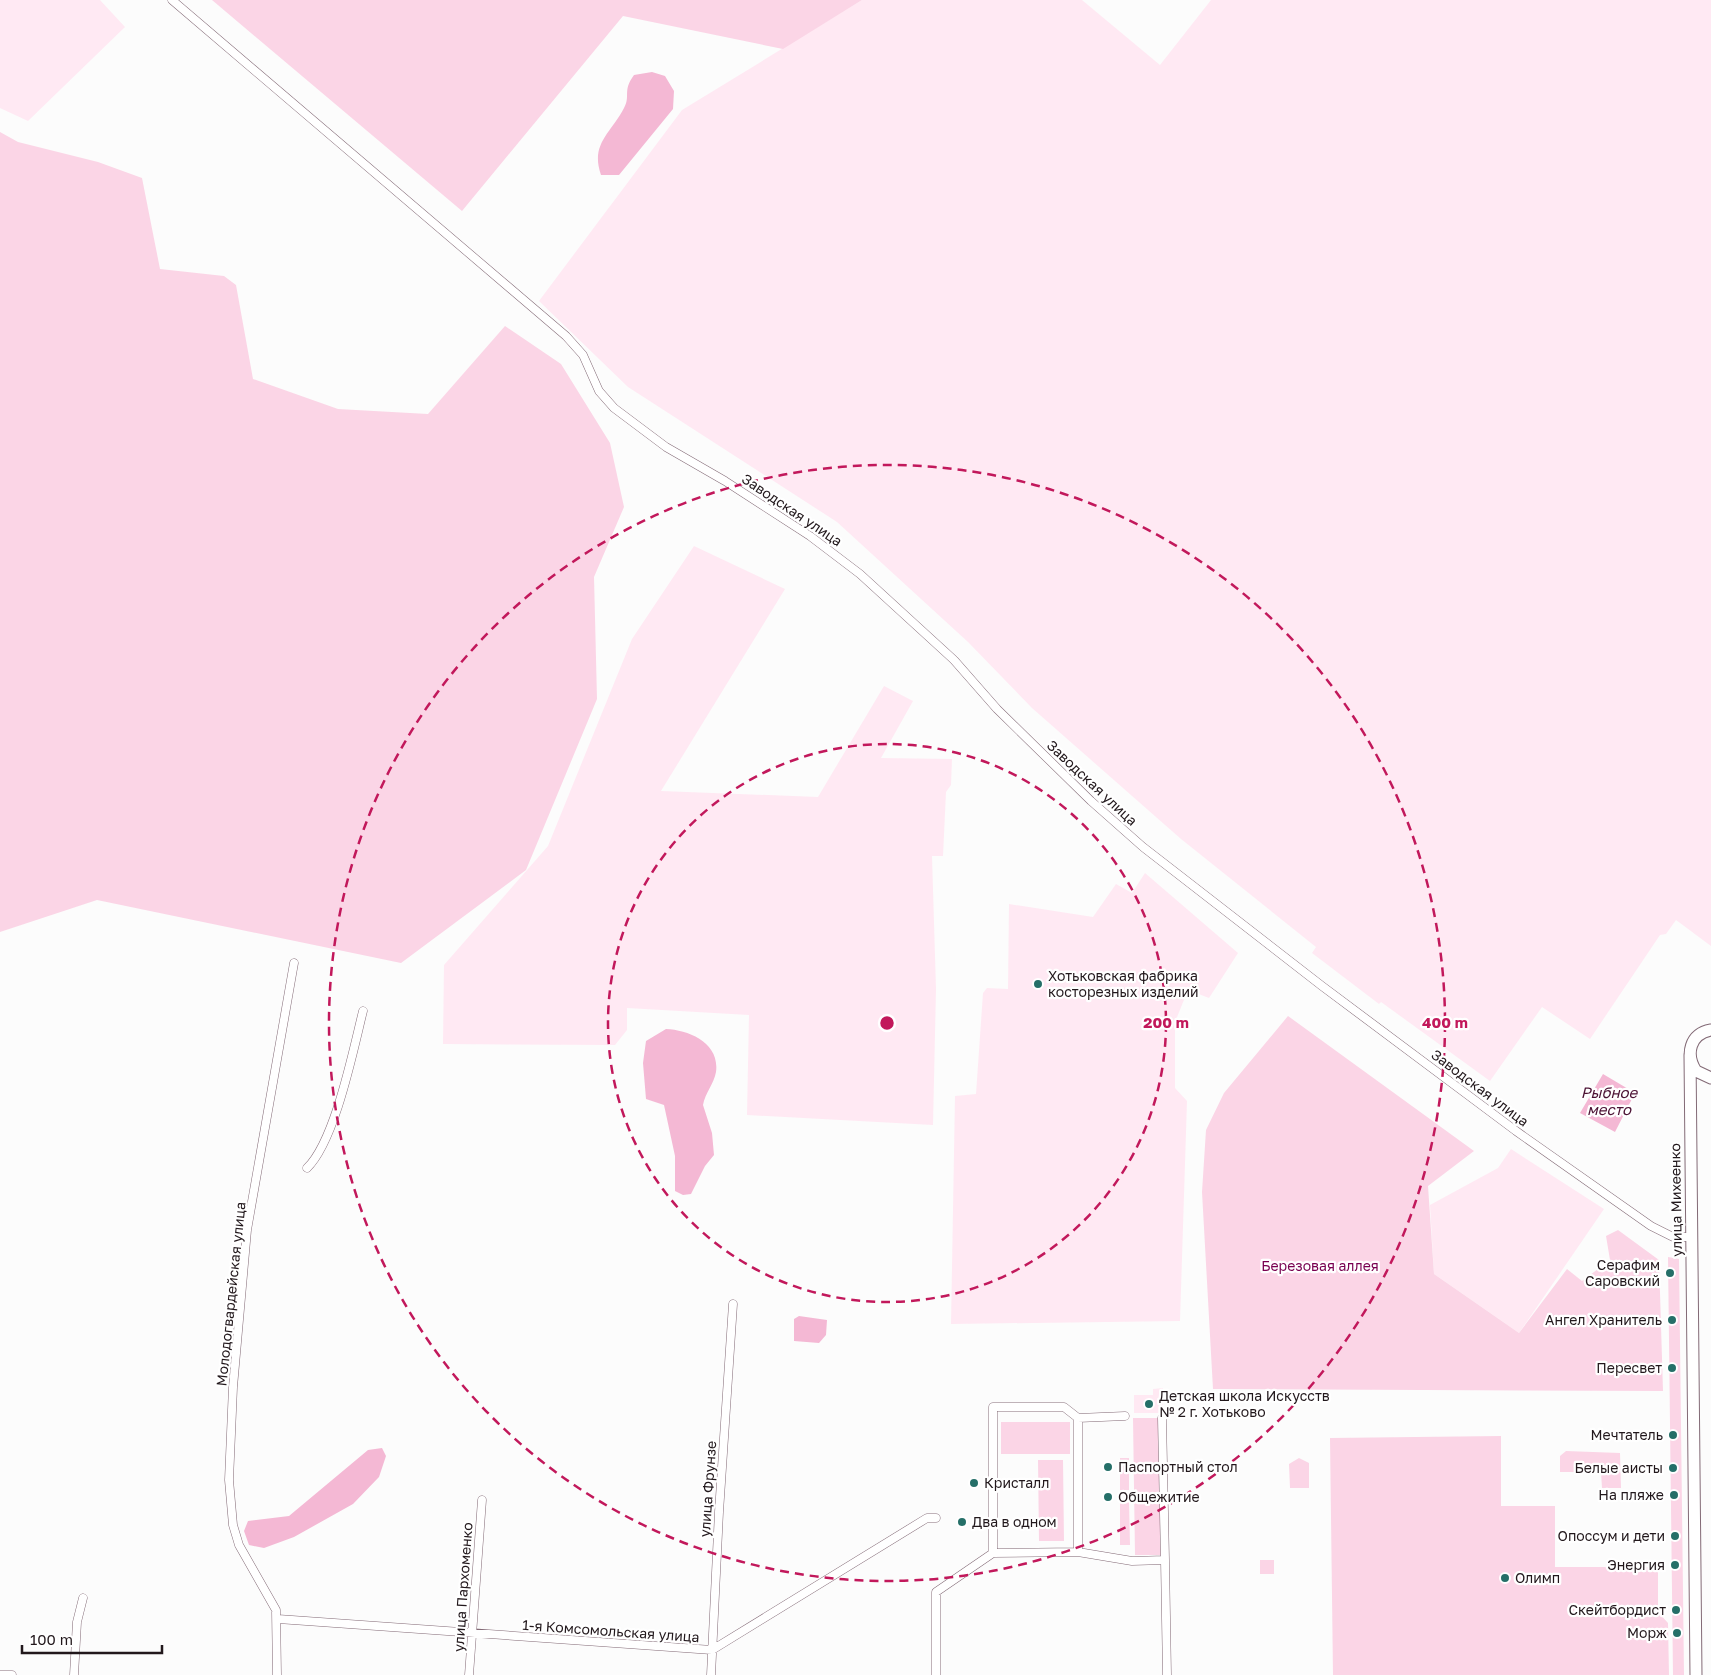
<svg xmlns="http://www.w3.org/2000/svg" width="1711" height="1675" viewBox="0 0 1711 1675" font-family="'Golos Text',sans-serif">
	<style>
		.built { fill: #ffe9f3 }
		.green { fill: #fbd5e6 }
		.water { fill: #f4b8d4 }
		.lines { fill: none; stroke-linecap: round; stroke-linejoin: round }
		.street-casing { stroke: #836a76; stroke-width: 9 }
		.secondary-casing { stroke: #836a76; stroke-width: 13 }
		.street { stroke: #fff; stroke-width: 8 }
		.secondary { stroke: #fff; stroke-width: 11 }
		.ring { fill: none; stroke: #c2185b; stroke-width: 2.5; stroke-dasharray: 9 6 }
		.poi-dot { fill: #256f68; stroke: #fff; stroke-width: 2 }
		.labels { text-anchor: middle; stroke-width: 4.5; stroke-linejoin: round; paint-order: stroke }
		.street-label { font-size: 14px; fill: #22181c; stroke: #fff }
		.poi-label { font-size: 14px; fill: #22181c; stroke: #fff; text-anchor: end }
		.park-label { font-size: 14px; fill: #780050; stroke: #fff }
		.water-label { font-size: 15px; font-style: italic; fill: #4b1133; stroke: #fff }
		.centre { fill: #c2185b; stroke: #fff; stroke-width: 2.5 }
		.ring-label { font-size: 15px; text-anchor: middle; font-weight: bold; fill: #c2185b; stroke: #fff; stroke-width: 4.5; stroke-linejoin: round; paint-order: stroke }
	</style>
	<rect width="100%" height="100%" fill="#fcfcfc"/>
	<path class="built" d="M0,0H100L125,27L28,121L0,108Z
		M862,0H1082L1160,65L1211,0H1711V946L1676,920L1666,934L1660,935L1590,1039L1542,1007L1490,1081L1381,1002L1379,1004L1312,953L1316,947L1181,839L1032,708L968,642L837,522L628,387L539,301L682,110Z
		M694,546L785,589L661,791L818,797L884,686L913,701L881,758L952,759L951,785L946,792L943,856H932L936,989L933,1125L747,1115L749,1015L627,1008V1030L615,1045L443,1044L444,965L548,846L632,639Z
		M1145,873L1238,953L1209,998L1188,990L1175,1022V1088L1187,1101L1180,1321L951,1324L955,1096L976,1094L983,993L987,988L1008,989L1009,904L1093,917L1116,884L1132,893Z
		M1511,1149L1604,1209L1519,1333L1434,1274L1430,1205L1498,1168Z
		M1163,1388V1413H1134V1395H1153V1389Z"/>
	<path class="green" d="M212,0H862L783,49L623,16L462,211Z
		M0,132L18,142L98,162L142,178L160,269L224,276L236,285L253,379L338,409L428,414L505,326L561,364L610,443L624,507L594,577L597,699L526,870L401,963L97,900L0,932Z
		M1288,1016L1474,1151L1428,1186L1434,1274L1519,1333L1567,1269L1582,1281L1610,1260L1606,1236L1618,1230L1659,1260L1663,1391L1213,1389L1202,1192L1206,1130L1224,1093Z
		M1668,1257L1679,1259L1684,1675H1673Z
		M1133,1418H1158L1161,1555H1135Z
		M1001,1422H1070V1454H1001Z
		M1501,1436V1506H1555V1567H1658V1612L1668,1623L1669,1675H1333L1330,1438Z
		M1566,1451L1620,1453L1621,1488H1602L1601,1472H1560V1456Z
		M1120,1458H1129V1490H1120Z
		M1299,1458L1309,1463V1488H1290L1289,1464Z
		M1038,1460H1063L1064,1541H1039Z
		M1120,1502H1129L1130,1545H1120Z
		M1260,1560H1274V1574H1260Z"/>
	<path class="water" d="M652,72L665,76L674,91L673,109L619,175H601C590,144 611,133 624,108C631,96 622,91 634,75Z
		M666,1029C689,1030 720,1043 716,1072C714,1084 705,1093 703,1105L712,1133L714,1155L705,1166L691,1194L683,1195L675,1191V1156L664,1105L646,1099L643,1063L646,1041Z
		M1603,1074L1635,1093L1615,1132L1580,1113Z
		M799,1316L827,1320L826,1335L819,1343L794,1341V1319Z
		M382,1448L386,1456L379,1477L353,1504L294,1537L264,1548L249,1545L244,1531L248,1521L289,1516L368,1450Z"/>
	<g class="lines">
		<defs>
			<path id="street" d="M172,0L566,336L583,355L599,391L614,408L666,447L725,481L810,536L860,574L954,660L997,709L1091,801L1143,847L1322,986L1516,1131L1651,1226L1673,1237H1692
				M307,1168C335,1141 353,1051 363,1011
				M1078,1418L1125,1416
				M1162,1418L1165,1560
				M993,1553L1078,1552L1132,1561L1165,1560L1167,1675
				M278,1619L712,1650L927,1518H936
				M0,1675H12
				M74,1675L77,1622L83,1598
				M277,1675L276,1610L239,1545L233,1525L229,1480L233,1387L247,1230L294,963
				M469,1675L482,1500
				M711,1675L719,1512L733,1304
				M936,1675V1592L993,1553V1407H1064L1078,1418V1552"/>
			<path id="secondary" d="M1711,1030C1690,1034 1685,1054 1696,1071L1711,1078
				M1690,1055L1696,1675"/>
		</defs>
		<use href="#street" class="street-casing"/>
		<use href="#secondary" class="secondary-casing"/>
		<use href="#street" class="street"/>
		<use href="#secondary" class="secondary"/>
	</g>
	<g class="ring">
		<circle cx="887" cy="1023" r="279"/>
		<circle cx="887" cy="1023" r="558"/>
	</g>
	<g class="poi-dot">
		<circle cx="1038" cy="984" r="5"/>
		<circle cx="1670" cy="1273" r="5"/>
		<circle cx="1672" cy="1320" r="5"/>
		<circle cx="1672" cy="1368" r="5"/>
		<circle cx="1149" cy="1404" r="5"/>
		<circle cx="1673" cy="1435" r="5"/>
		<circle cx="1108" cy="1467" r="5"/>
		<circle cx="1673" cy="1468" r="5"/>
		<circle cx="974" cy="1483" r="5"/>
		<circle cx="1674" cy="1495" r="5"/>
		<circle cx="1108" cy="1497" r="5"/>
		<circle cx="962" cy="1522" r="5"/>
		<circle cx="1675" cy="1536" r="5"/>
		<circle cx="1675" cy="1565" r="5"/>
		<circle cx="1505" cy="1578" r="5"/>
		<circle cx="1676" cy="1610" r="5"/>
		<circle cx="1677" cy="1633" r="5"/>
	</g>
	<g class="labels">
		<g class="street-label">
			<text transform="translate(792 510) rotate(34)" y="5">Заводская улица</text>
			<text transform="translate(1092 783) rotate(43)" y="5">Заводская улица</text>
			<text transform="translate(1480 1088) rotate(37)" y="5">Заводская улица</text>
			<text transform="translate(1676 1200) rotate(-91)" y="5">улица Михеенко</text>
			<text transform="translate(231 1294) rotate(-84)" y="5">Молодогвардейская улица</text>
			<text transform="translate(708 1489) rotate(-86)" y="5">улица Фрунзе</text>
			<text transform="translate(463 1587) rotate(-86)" y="5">улица Пархоменко</text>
			<text transform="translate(611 1631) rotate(4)" y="5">1-я Комсомольская улица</text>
		</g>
		<g class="poi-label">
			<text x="1048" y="981" text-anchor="start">Хотьковская фабрика<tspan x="1048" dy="16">косторезных изделий</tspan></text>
			<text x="1660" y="1270">Серафим<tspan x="1660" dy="16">Саровский</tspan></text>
			<text x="1662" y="1325">Ангел Хранитель</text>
			<text x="1662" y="1373">Пересвет</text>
			<text x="1159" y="1401" text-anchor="start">Детская школа Искусств<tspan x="1159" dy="16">№ 2 г. Хотьково</tspan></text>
			<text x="1663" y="1440">Мечтатель</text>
			<text x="1118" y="1472" text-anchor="start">Паспортный стол</text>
			<text x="1663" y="1473">Белые аисты</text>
			<text x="984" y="1488" text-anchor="start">Кристалл</text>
			<text x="1664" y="1500">На пляже</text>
			<text x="1118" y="1502" text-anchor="start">Общежитие</text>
			<text x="972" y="1527" text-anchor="start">Два в одном</text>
			<text x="1665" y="1541">Опоссум и дети</text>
			<text x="1665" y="1570">Энергия</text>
			<text x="1515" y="1583" text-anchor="start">Олимп</text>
			<text x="1666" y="1615">Скейтбордист</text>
			<text x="1667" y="1638">Морж</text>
		</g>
		<g class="park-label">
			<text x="1320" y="1271">Березовая аллея</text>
		</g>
		<g class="water-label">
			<text x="1609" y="1098">Рыбное<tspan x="1609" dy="17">место</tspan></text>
		</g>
	</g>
	<circle cx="887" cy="1023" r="8" class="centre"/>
	<g class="ring-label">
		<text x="1166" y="1028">200 m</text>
		<text x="1445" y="1028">400 m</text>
	</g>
	<path d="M22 1645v8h140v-8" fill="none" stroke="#22181c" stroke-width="2.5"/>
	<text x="30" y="1645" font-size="15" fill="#22181c" stroke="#ffffff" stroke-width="4" paint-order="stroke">100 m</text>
</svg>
